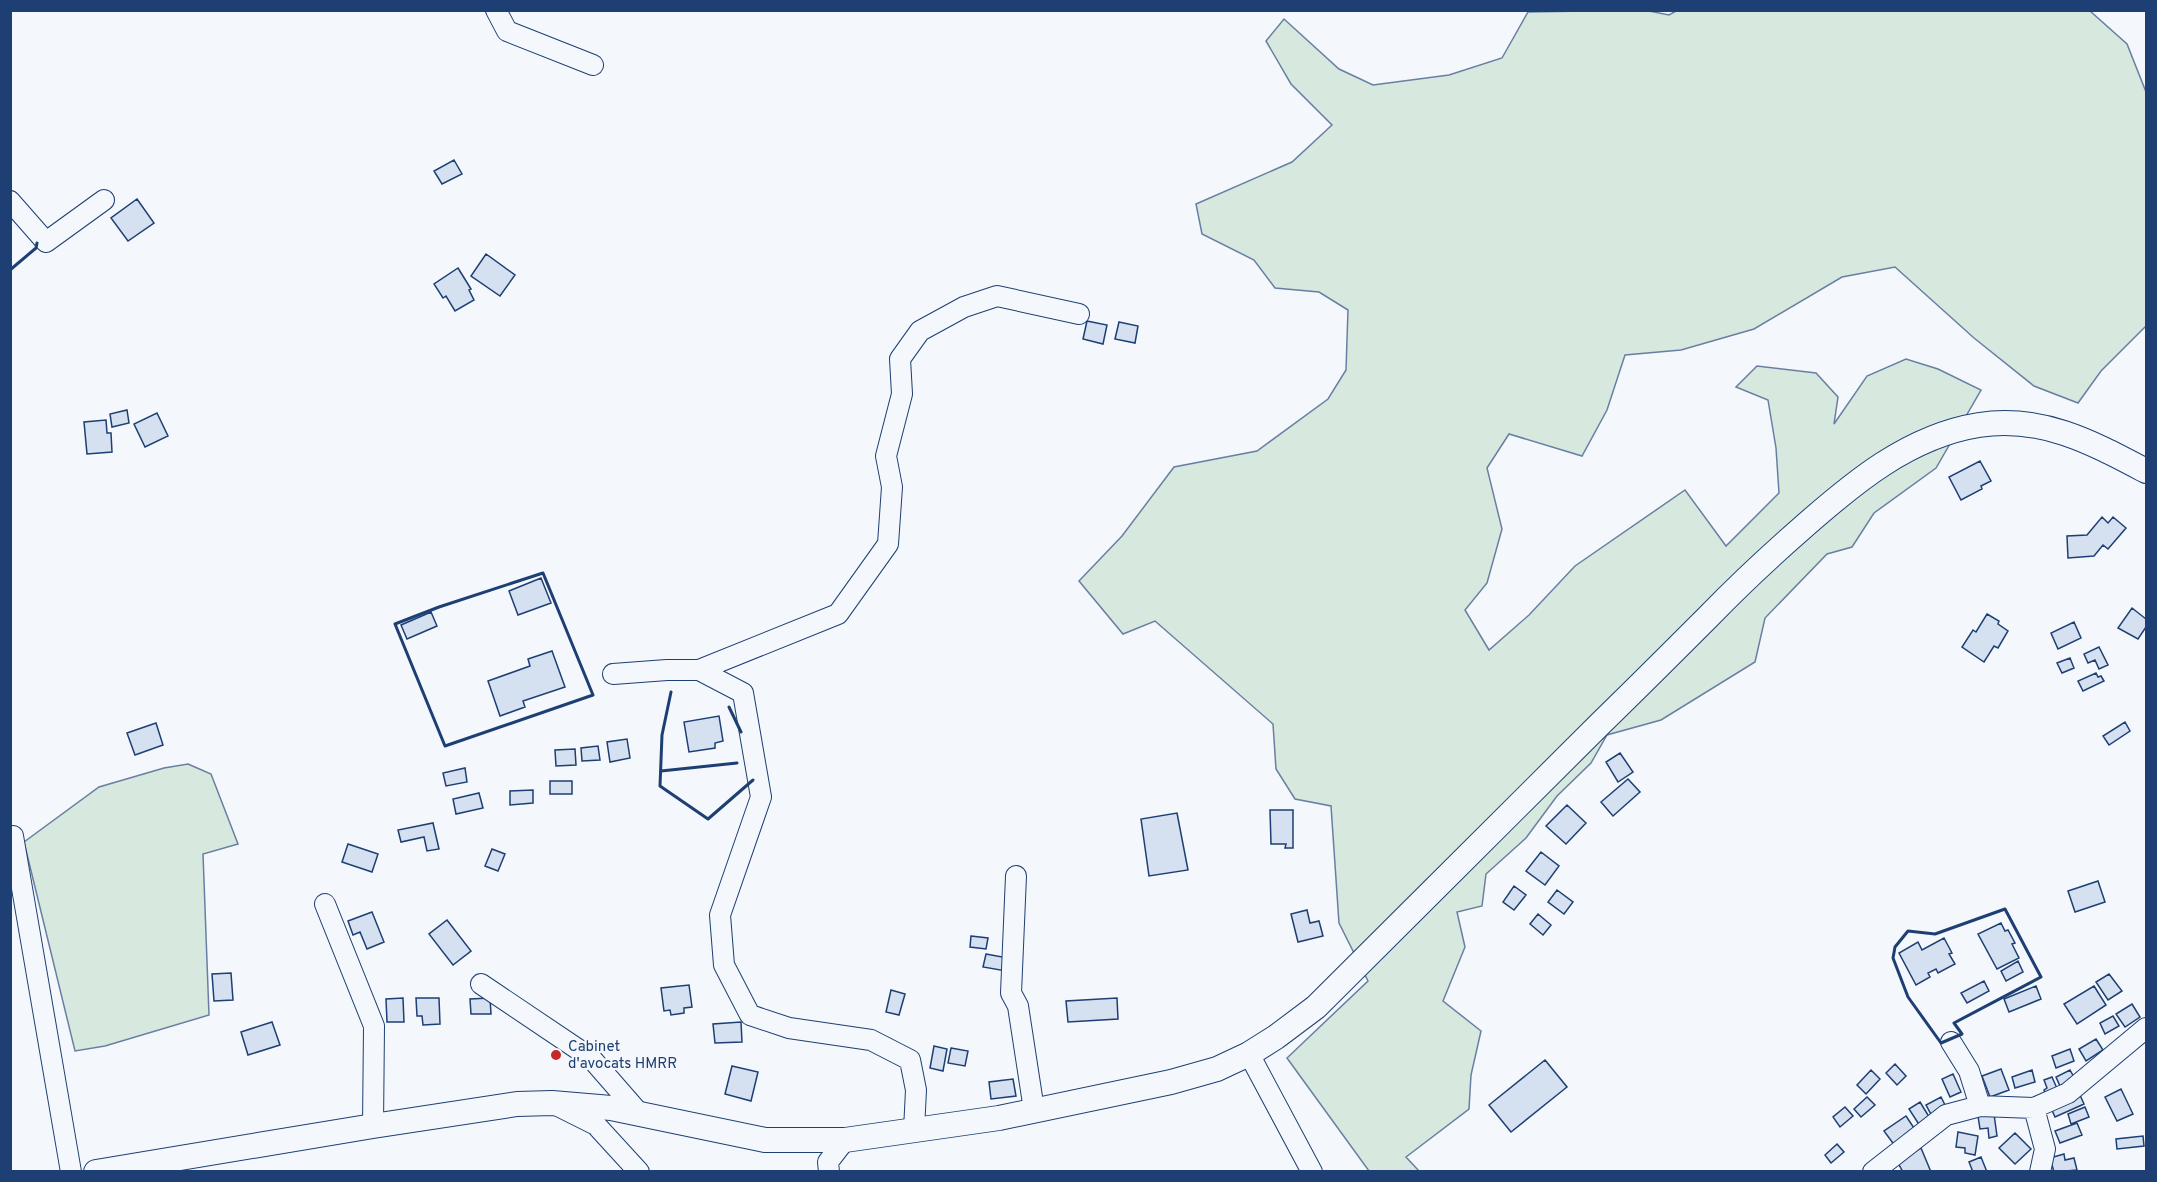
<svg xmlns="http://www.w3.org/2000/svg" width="2157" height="1182" viewBox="0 0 2157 1182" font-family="Overpass,sans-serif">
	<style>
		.green { fill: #d7e8df; stroke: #687fa3; stroke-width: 1.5 }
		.building { fill: #d5e0f0; stroke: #1d3f73; stroke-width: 1.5 }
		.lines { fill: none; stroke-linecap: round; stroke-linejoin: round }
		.minor-casing { stroke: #1d3f73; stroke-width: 22 }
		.major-casing { stroke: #1d3f73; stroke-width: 26 }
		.minor { stroke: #f4f7fb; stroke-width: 20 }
		.major { stroke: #f4f7fb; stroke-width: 24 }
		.wall { stroke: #1d3f73; stroke-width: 3 }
		.poi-dot { fill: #c62828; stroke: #f4f7fb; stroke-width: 2 }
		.labels { text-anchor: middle; stroke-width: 4.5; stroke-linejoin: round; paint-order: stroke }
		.poi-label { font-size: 15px; fill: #1d3f73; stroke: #f4f7fb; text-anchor: start }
	</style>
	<rect width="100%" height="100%" fill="#f4f7fb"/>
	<path class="green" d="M1644,10L1669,15L1678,10L2090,11L2127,44L2146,92V326L2101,371L2078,403L2034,386L1974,338L1895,267L1842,277L1754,329L1681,350L1625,355L1607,410L1582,456L1509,434L1487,468L1502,529L1487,583L1465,610L1489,650L1529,615L1575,566L1685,490L1726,546L1779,493L1776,448L1768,400L1736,387L1757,366L1816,373L1838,397L1834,424L1867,376L1906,359L1938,369L1981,390L1936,468L1874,513L1852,547L1827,554L1765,618L1755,662L1661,720L1607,735L1591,763L1557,796L1526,838L1486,874L1482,906L1457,912L1465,947L1443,1001L1481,1031L1471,1075L1469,1109L1406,1157L1419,1171H1369L1287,1058L1368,981L1339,923L1331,806L1295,799L1276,769L1273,724L1155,621L1123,634L1079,581L1122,536L1174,467L1257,451L1328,399L1346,370L1348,310L1319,292L1275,288L1254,260L1202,234L1196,204L1292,162L1332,125L1291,84L1266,41L1284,19L1339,69L1373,85L1449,75L1502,58L1528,12Z
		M188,764L211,774L238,844L203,854L209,1015L105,1046L75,1051L24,842L99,787L164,768Z"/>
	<path class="building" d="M454,160L462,174L442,184L434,171Z
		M137,199L154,223L128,241L111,218Z
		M486,254L515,275L500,296L471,276Z
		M458,268L471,289L469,290L474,300L455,311L446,296L443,298L434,284Z
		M1087,321L1107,325L1103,344L1083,339Z
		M1119,322L1138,326L1135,343L1115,339Z
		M127,410L129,423L112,427L110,414Z
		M157,413L168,436L145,447L134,424Z
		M106,420L107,433H111L112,452L87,454L84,422Z
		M1980,461L1991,481L1981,486L1982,489L1961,500L1949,477Z
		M2102,517L2108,523L2113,517L2126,528L2108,549L2103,545L2094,556L2068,558L2067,536L2087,535Z
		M541,578L551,603L518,615L509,591Z
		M2132,608L2146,619V627L2138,639L2118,628Z
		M431,612L437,626L407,639L401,625Z
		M1987,614L1999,621L1998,624L2008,631L1998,648L1994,646L1984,662L1962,647L1973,630L1976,632Z
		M2074,622L2081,638L2058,649L2051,633Z
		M2099,647L2108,665L2099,669L2095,660L2088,663L2084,654Z
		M552,651L565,687L523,701L525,707L500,716L488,681L530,666L528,659Z
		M2070,658L2074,668L2062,673L2057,663Z
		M2096,673L2098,677L2101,676L2104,681L2083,691L2078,681Z
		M719,716L723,741L715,743V748L689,752L684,722Z
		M2125,722L2130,731L2109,745L2103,736Z
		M156,723L163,745L135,755L127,733Z
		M627,739L630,758L610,762L607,742Z
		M598,746L600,760L582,761L581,748Z
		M575,749L576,765L556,766L555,750Z
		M1620,753L1633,772L1618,782L1606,762Z
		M465,768L467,782L446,786L443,773Z
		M1628,779L1640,792L1613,816L1601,802Z
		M550,781H572V794H550Z
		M533,790V803L510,805V791Z
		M479,793L483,808L456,814L453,799Z
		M1567,805L1586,823L1566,844L1546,826Z
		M1270,810H1293V848H1285L1286,844H1271Z
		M1177,813L1188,870L1149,876L1141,819Z
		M433,823L439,849L427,851L424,837L401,842L398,830Z
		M348,844L378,854L372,872L342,862Z
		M492,849L505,854L498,871L485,866Z
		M1541,852L1559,866L1545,885L1526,871Z
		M2098,881L2105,902L2075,912L2068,891Z
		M1514,886L1526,895L1514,910L1503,902Z
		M1557,890L1573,902L1564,914L1548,902Z
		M1307,910L1310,923L1319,921L1323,936L1298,942L1291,914Z
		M372,912L384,942L367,949L360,932L353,935L348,921Z
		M1538,914L1551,925L1543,935L1530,924Z
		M447,920L471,951L453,965L429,934Z
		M2001,923L2005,931L2008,930L2015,943L2012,944L2019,958L1997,969L1978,934Z
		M971,936L988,938L986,949L970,947Z
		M1944,938L1952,953L1949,954L1955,964L1938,973L1936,969L1928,973L1930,977L1916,985L1899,953L1918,942L1922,950Z
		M986,954L1008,958L1006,971L983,967Z
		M2018,961L2023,972L2006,981L2001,971Z
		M231,973L233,1000L214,1001L212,974Z
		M2109,974L2122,991L2108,1000L2096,982Z
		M1984,981L1989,991L1967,1003L1961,993Z
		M689,985L692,1007L684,1008V1013L671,1015L670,1010L664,1011L661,988Z
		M2036,986L2041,999L2009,1012L2004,999Z
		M2094,986L2106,1005L2077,1024L2064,1004Z
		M891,990L905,994L899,1015L886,1012Z
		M403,998L404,1022H387L386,999Z
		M416,998H439L440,1024L423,1025L422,1016H417Z
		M490,998L491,1014H471L470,999Z
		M1117,998L1118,1019L1068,1022L1066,1001Z
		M2132,1004L2140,1017L2125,1027L2116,1014Z
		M2113,1016L2119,1026L2105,1034L2100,1023Z
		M272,1022L280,1045L248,1055L241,1032Z
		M741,1022L742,1042L715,1043L713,1024Z
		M2096,1039L2103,1050L2086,1061L2079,1049Z
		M934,1046L947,1049L943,1071L930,1068Z
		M951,1048L968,1051L965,1066L948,1063Z
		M2070,1049L2074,1061L2056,1068L2052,1056Z
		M1545,1060L1567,1087L1511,1132L1489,1105Z
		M1895,1064L1906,1076L1897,1085L1886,1073Z
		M732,1066L758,1072L751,1101L725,1094Z
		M2001,1069L2009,1090L1990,1097L1982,1076Z
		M1871,1070L1880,1079L1866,1094L1857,1085Z
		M2032,1070L2035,1082L2015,1088L2012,1077Z
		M2070,1070L2075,1079L2060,1086L2056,1077Z
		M1953,1074L1961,1092L1950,1097L1942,1079Z
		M2052,1077L2059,1093L2047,1098L2044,1090L2047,1088L2044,1080Z
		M1013,1079L1016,1096L991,1099L989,1082Z
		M2121,1089L2133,1114L2117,1121L2105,1097Z
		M2080,1095L2084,1104L2055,1117L2051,1108Z
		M1867,1097L1875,1105L1861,1117L1854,1109Z
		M1941,1097L1947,1109L1932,1116L1926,1105Z
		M1920,1102L1931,1120L1920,1126L1909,1109Z
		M1845,1107L1853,1116L1840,1127L1833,1117Z
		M2085,1107L2089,1117L2071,1124L2068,1114Z
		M1994,1114L1997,1136L1989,1138L1988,1128L1980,1129L1978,1116Z
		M1906,1116L1916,1131L1895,1146L1884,1131Z
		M2077,1123L2082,1135L2060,1143L2055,1131Z
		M1958,1132L1978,1136L1975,1155L1965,1153V1148L1956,1147Z
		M2015,1133L2031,1149L2015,1164L1999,1148Z
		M2143,1136L2144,1146L2117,1149L2116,1139Z
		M1837,1144L1844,1152L1831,1163L1825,1155Z
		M1921,1148L1931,1172H1903L1897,1161Z
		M2064,1154L2065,1160L2074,1158L2077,1170L2054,1172L2050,1158Z
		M1981,1157L1987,1172H1973L1969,1162Z"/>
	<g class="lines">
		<defs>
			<path id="minor" d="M496,10L507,31L593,65
				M10,201L46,242L104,200
				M699,670L838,614L888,544L892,487L886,456L902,394L900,359L920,331L964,307L997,296L1079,314
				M613,674L667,670H699L743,693L761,797L720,915L724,965L750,1015L789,1028L871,1040L910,1060L916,1090L914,1130
				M13,836L71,1172
				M1016,876L1011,993L1018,1006L1034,1110
				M325,904L374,1026L373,1126
				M481,984L591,1058L639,1113
				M1951,1042L1969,1071L1980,1106
				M1249,1054L1312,1172
				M558,1106L596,1125L639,1172
				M2034,1108L2045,1149L2040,1172
				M829,1172L828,1162L845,1140
				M1873,1172L1946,1115L1980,1106L2034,1108L2068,1093L2146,1028"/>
			<path id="major" d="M96,1172L373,1126L517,1104L552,1103L611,1108L765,1140H845L999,1118L1171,1082L1217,1069L1249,1054L1276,1037L1316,1007C1411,912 1506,818 1601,723C1637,688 1672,653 1708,617C1738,586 1769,557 1801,529C1853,483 1909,436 1979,425C2042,415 2093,443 2146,471"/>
		</defs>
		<use href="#minor" class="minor-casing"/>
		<use href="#major" class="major-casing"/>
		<use href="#minor" class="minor"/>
		<use href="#major" class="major"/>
		<path class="wall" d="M10,270L36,248L37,243
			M543,573L593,695L445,746L395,624L439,607Z
			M671,692L662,735L660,786L708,819L753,780
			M729,707L741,732
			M661,771L737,763
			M2005,909L2041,977L1954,1023L1962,1034L1941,1043L1908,997L1893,958L1895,947L1908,931L1935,934Z"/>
	</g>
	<circle class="poi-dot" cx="556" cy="1055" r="6"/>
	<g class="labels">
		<g class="poi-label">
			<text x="568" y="1051">Cabinet<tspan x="568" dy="17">d'avocats HMRR</tspan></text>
		</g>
	</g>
	<rect width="2157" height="1182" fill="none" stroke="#1d3f73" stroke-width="24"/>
</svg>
